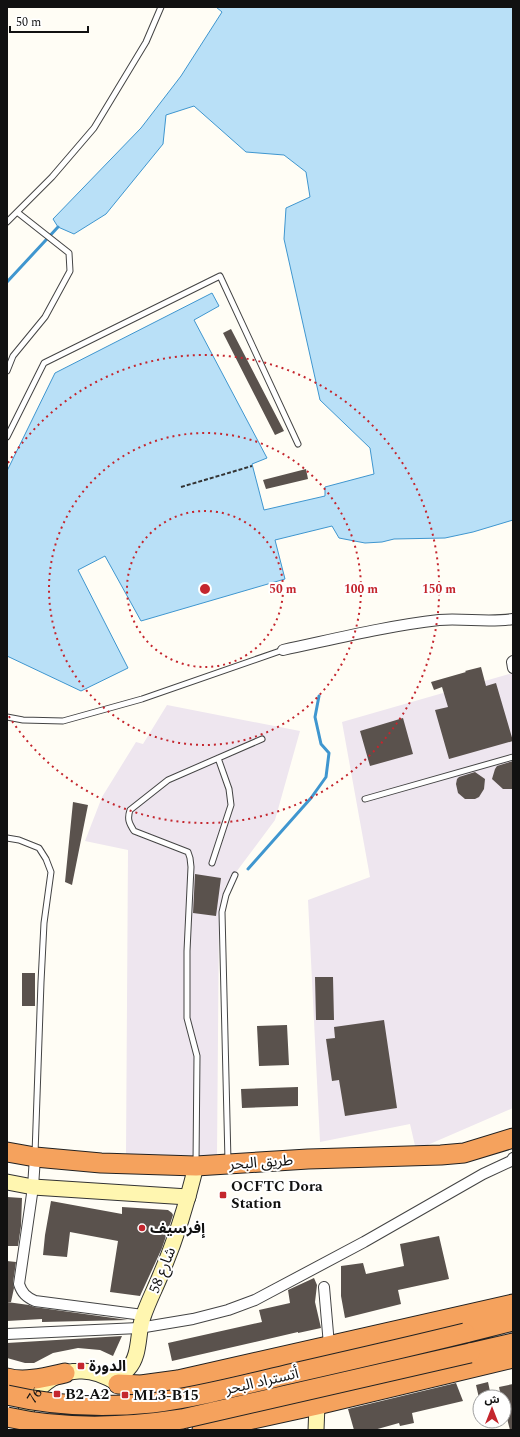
<svg xmlns="http://www.w3.org/2000/svg" width="520" height="1437" viewBox="0 0 520 1437" font-family="Spectral,'Noto Sans Arabic',serif">
	<style>
		.industrial { fill: #eee6ef }
		.water { fill: #b9e0f7; stroke: #3f96cf }
		.lines { fill: none; stroke-linecap: round; stroke-linejoin: round }
		.stream { stroke: #3f96cf; stroke-width: 3 }
		.building { fill: #5a524d }
		.lane-casing { stroke: #444; stroke-width: 7 }
		.street-casing { stroke: #444; stroke-width: 12 }
		.secondary-casing { stroke: #333; stroke-width: 17 }
		.highway-casing { stroke: #222; stroke-width: 21 }
		.path { stroke: #333; stroke-width: 2; stroke-dasharray: 4 2; stroke-linecap: butt }
		.lane { stroke: #fff; stroke-width: 5 }
		.street { stroke: #fff; stroke-width: 10 }
		.secondary { stroke: #fff6b0; stroke-width: 15 }
		.highway { stroke: #f5a25d; stroke-width: 19 }
		.highway-bridge-casing { stroke: #222; stroke-width: 21; stroke-linecap: butt }
		.highway-bridge { stroke: #f5a25d; stroke-width: 19 }
		.ring { fill: none; stroke: #c4262e; stroke-width: 2; stroke-dasharray: 2 4 }
		.poi-dot { fill: #c4262e; stroke: #fff; stroke-width: 1.5 }
		.labels { text-anchor: middle; stroke-width: 4; stroke-linejoin: round; paint-order: stroke }
		.street-label { font-size: 15px; fill: #111; stroke: #fff }
		.poi-label { font-size: 15px; font-weight: bold; fill: #111; stroke: #fff; text-anchor: start }
		.centre { fill: #c4262e; stroke: #fff; stroke-width: 2 }
		.ring-label { font-size: 12px; text-anchor: middle; font-weight: bold; fill: #c4262e; stroke: #fff; stroke-width: 4; stroke-linejoin: round; paint-order: stroke }
	</style>
	<rect width="100%" height="100%" fill="#fffdf5"/>
	<path class="industrial" d="M513,673V1108L416,1150L410,1124L320,1142L308,900L370,877L342,722Z
		M167,705L300,731L275,820L225,887L219,917L217,1156L126,1154L128,850L85,841L102,797L136,742L143,744Z"/>
	<path class="water" d="M216,7H513V520L473,532L445,538L394,539L382,542L365,543L339,538L332,526L275,540L285,579L141,621L105,556L78,570L128,668L81,691L7,656V471L55,373L212,293L219,306L194,320L267,458L252,464L264,510L325,496V487L374,474L370,448L320,400L284,239L286,208L310,197L306,172L284,155L246,152L194,106L166,115L163,144L106,214L74,234L58,227L53,219L141,128L181,76L222,12Z"/>
	<g class="lines">
		<path class="stream" d="M7,282L58,227
			M248,869L311,798L326,777L329,753L321,744L315,717L319,696"/>
	</g>
	<path class="building" d="M231,329L284,431L275,435L223,333Z
		M306,469L308,479L266,489L263,480Z
		M481,667L486,686L496,683L513,741L449,759L435,710L448,707L442,687L434,690L431,682L466,672L465,671Z
		M403,718L413,754L370,766L360,731Z
		M513,761V789H503L492,779L495,769L497,766Z
		M475,772L485,779L484,789L479,797L475,799H465L458,793L456,784L457,779L459,777Z
		M73,802L88,805L72,885L65,882Z
		M195,874L221,878L216,916L193,913Z
		M22,973H35V1006H22Z
		M315,977H333L334,1020H316Z
		M384,1020L397,1108L345,1116L339,1080L332,1081L326,1039L335,1038L334,1027Z
		M287,1025L289,1065L259,1066L257,1026Z
		M298,1087V1106L242,1108L241,1089Z
		M7,1197L22,1198L21,1226L18,1246H7Z
		M51,1201L122,1214V1207L168,1210L172,1213L173,1215L162,1248L140,1296L110,1292L118,1241L70,1232L67,1257L43,1255L45,1235Z
		M439,1236L449,1279L398,1290L401,1304L345,1318L341,1296V1266L363,1263L366,1274L404,1266L400,1244Z
		M7,1261L16,1262L13,1283L14,1288L11,1302H7L29,1305L34,1307L128,1320L42,1322V1319L7,1321Z
		M314,1278L317,1285L315,1302L321,1328L298,1333V1332L172,1361L168,1343L262,1322L259,1310L290,1303L288,1290Z
		M122,1336L113,1356L100,1350L78,1348L53,1353L34,1363H25L7,1358V1343Z
		M488,1382L491,1396L479,1398L476,1385Z
		M456,1383L463,1401L412,1413L414,1423L400,1426L399,1423L374,1430H354L348,1409Z
		M513,1384V1430H510L504,1407V1397H501L499,1387Z"/>
	<g class="lines">
		<defs>
			<path id="lane" d="M7,222L52,177L94,128L146,42L161,7
				M7,371L13,356L45,317L70,271L69,253L17,212
				M7,437L44,363L220,276L298,444
				M7,717L23,720L63,721L142,699L283,650
				M365,799L513,757
				M7,838L19,840L39,848L46,859L51,872L44,923L41,982L35,1154
				M212,863L231,805L229,789L218,758
				M228,1161L222,912L226,895L235,875
				M196,1163L197,1056L187,1018V951L191,867L190,858L188,852L134,831C129,823 127,819 130,810L168,780L262,739"/>
			<path id="street" d="M283,650C335,639 386,626 439,620C464,618 488,623 513,619
				M513,661L512,662L513,668
				M35,1157L33,1187L19,1284C22,1293 26,1297 35,1301L143,1315
				M324,1287L329,1345
				M7,1334L139,1328L193,1319L228,1310L255,1300L364,1242L483,1174L511,1161L513,1158"/>
			<g id="secondary">
				<path d="M7,1182L33,1187L188,1197"/>
				<path d="M109,1378C115,1376 123,1374 128,1369C141,1355 137,1333 143,1317C148,1302 155,1289 161,1274C176,1239 187,1203 196,1166"/>
				<path id="s1" d="M24,1430C22,1399 48,1372 79,1371C93,1370 106,1376 117,1383"/>
				<path d="M316,1430L317,1405"/>
			</g>
			<path id="highway" d="M7,1152L35,1157L101,1163L196,1166L308,1159L441,1155L464,1153L513,1138
				M465,1333L513,1321
				M470,1353L513,1343
				M7,1378C25,1383 47,1377 65,1373
				M118,1384L141,1385L178,1380L513,1304
				M171,1386C160,1401 163,1419 178,1430
				M202,1430L317,1405L513,1358"/>
		</defs>
		<use href="#lane" class="lane-casing"/>
		<use href="#street" class="street-casing"/>
		<use href="#secondary" class="secondary-casing"/>
		<use href="#highway" class="highway-casing"/>
		<path class="path" d="M181,487L252,466"/>
		<use href="#lane" class="lane"/>
		<use href="#street" class="street"/>
		<use href="#secondary" class="secondary"/>
		<use href="#highway" class="highway"/>
		<defs>
			<path id="highway-bridge" d="M7,1395C54,1406 103,1408 152,1403C199,1397 247,1384 294,1373C351,1360 408,1347 465,1333
				M7,1417C65,1430 124,1428 182,1419L470,1353"/>
		</defs>
		<use href="#highway-bridge" class="highway-bridge-casing"/>
		<use href="#highway-bridge" class="highway-bridge"/>
	</g>
	<g class="ring">
		<circle cx="205" cy="589" r="78"/>
		<circle cx="205" cy="589" r="156"/>
		<path d="M8 463A234 234 0 1 1 8 715"/>
	</g>
	<g class="poi-dot">
		<rect x="219" y="1191" width="8" height="8" rx="2"/>
		<circle cx="142" cy="1228" r="4"/>
		<rect x="77" y="1362" width="8" height="8" rx="2"/>
		<rect x="53" y="1390" width="8" height="8" rx="2"/>
		<rect x="121" y="1391" width="8" height="8" rx="2"/>
	</g>
	<g class="labels">
		<g class="street-label">
			<text transform="translate(261 1162) rotate(-4)" y="5">طريق البحر</text>
			<text transform="translate(162 1270) rotate(-68)" y="5">شارع 58</text>
			<text transform="translate(262 1381) rotate(-13)" y="5">أتستراد البحر</text>
			<text dy="5" stroke="none"><textPath href="#s1" startOffset="37">76</textPath></text>
		</g>
		<g class="poi-label">
			<text x="231" y="1191">OCFTC Dora<tspan x="231" dy="17">Station</tspan></text>
			<text x="150" y="1233">إفرسيف</text>
			<text x="89" y="1371">الدورة</text>
			<text x="65" y="1399">B2-A2</text>
			<text x="133" y="1400">ML3-B15</text>
		</g>
	</g>
	<circle cx="205" cy="589" r="6" class="centre"/>
	<g class="ring-label">
		<text x="283" y="593">50 m</text>
		<text x="361" y="593">100 m</text>
		<text x="439" y="593">150 m</text>
	</g>
	<rect width="520" height="1437" fill="none" stroke="#111111" stroke-width="16"/>
	<g transform="translate(492 1409)"><circle r="19" fill="#ffffff" stroke="#a0a0a0"/>
	<path d="M0-3L7 15L0 10L-7 15Z" fill="#c4262e"/>
	<text y="-6" font-size="11" font-weight="bold" text-anchor="middle" fill="#111111">ش</text>
	</g>
	<path d="M10 26v6h78v-6" fill="none" stroke="#111111" stroke-width="2"/>
	<text x="16" y="26" font-size="12" fill="#111111" stroke="#ffffff" stroke-width="3" paint-order="stroke">50 m</text>
</svg>
